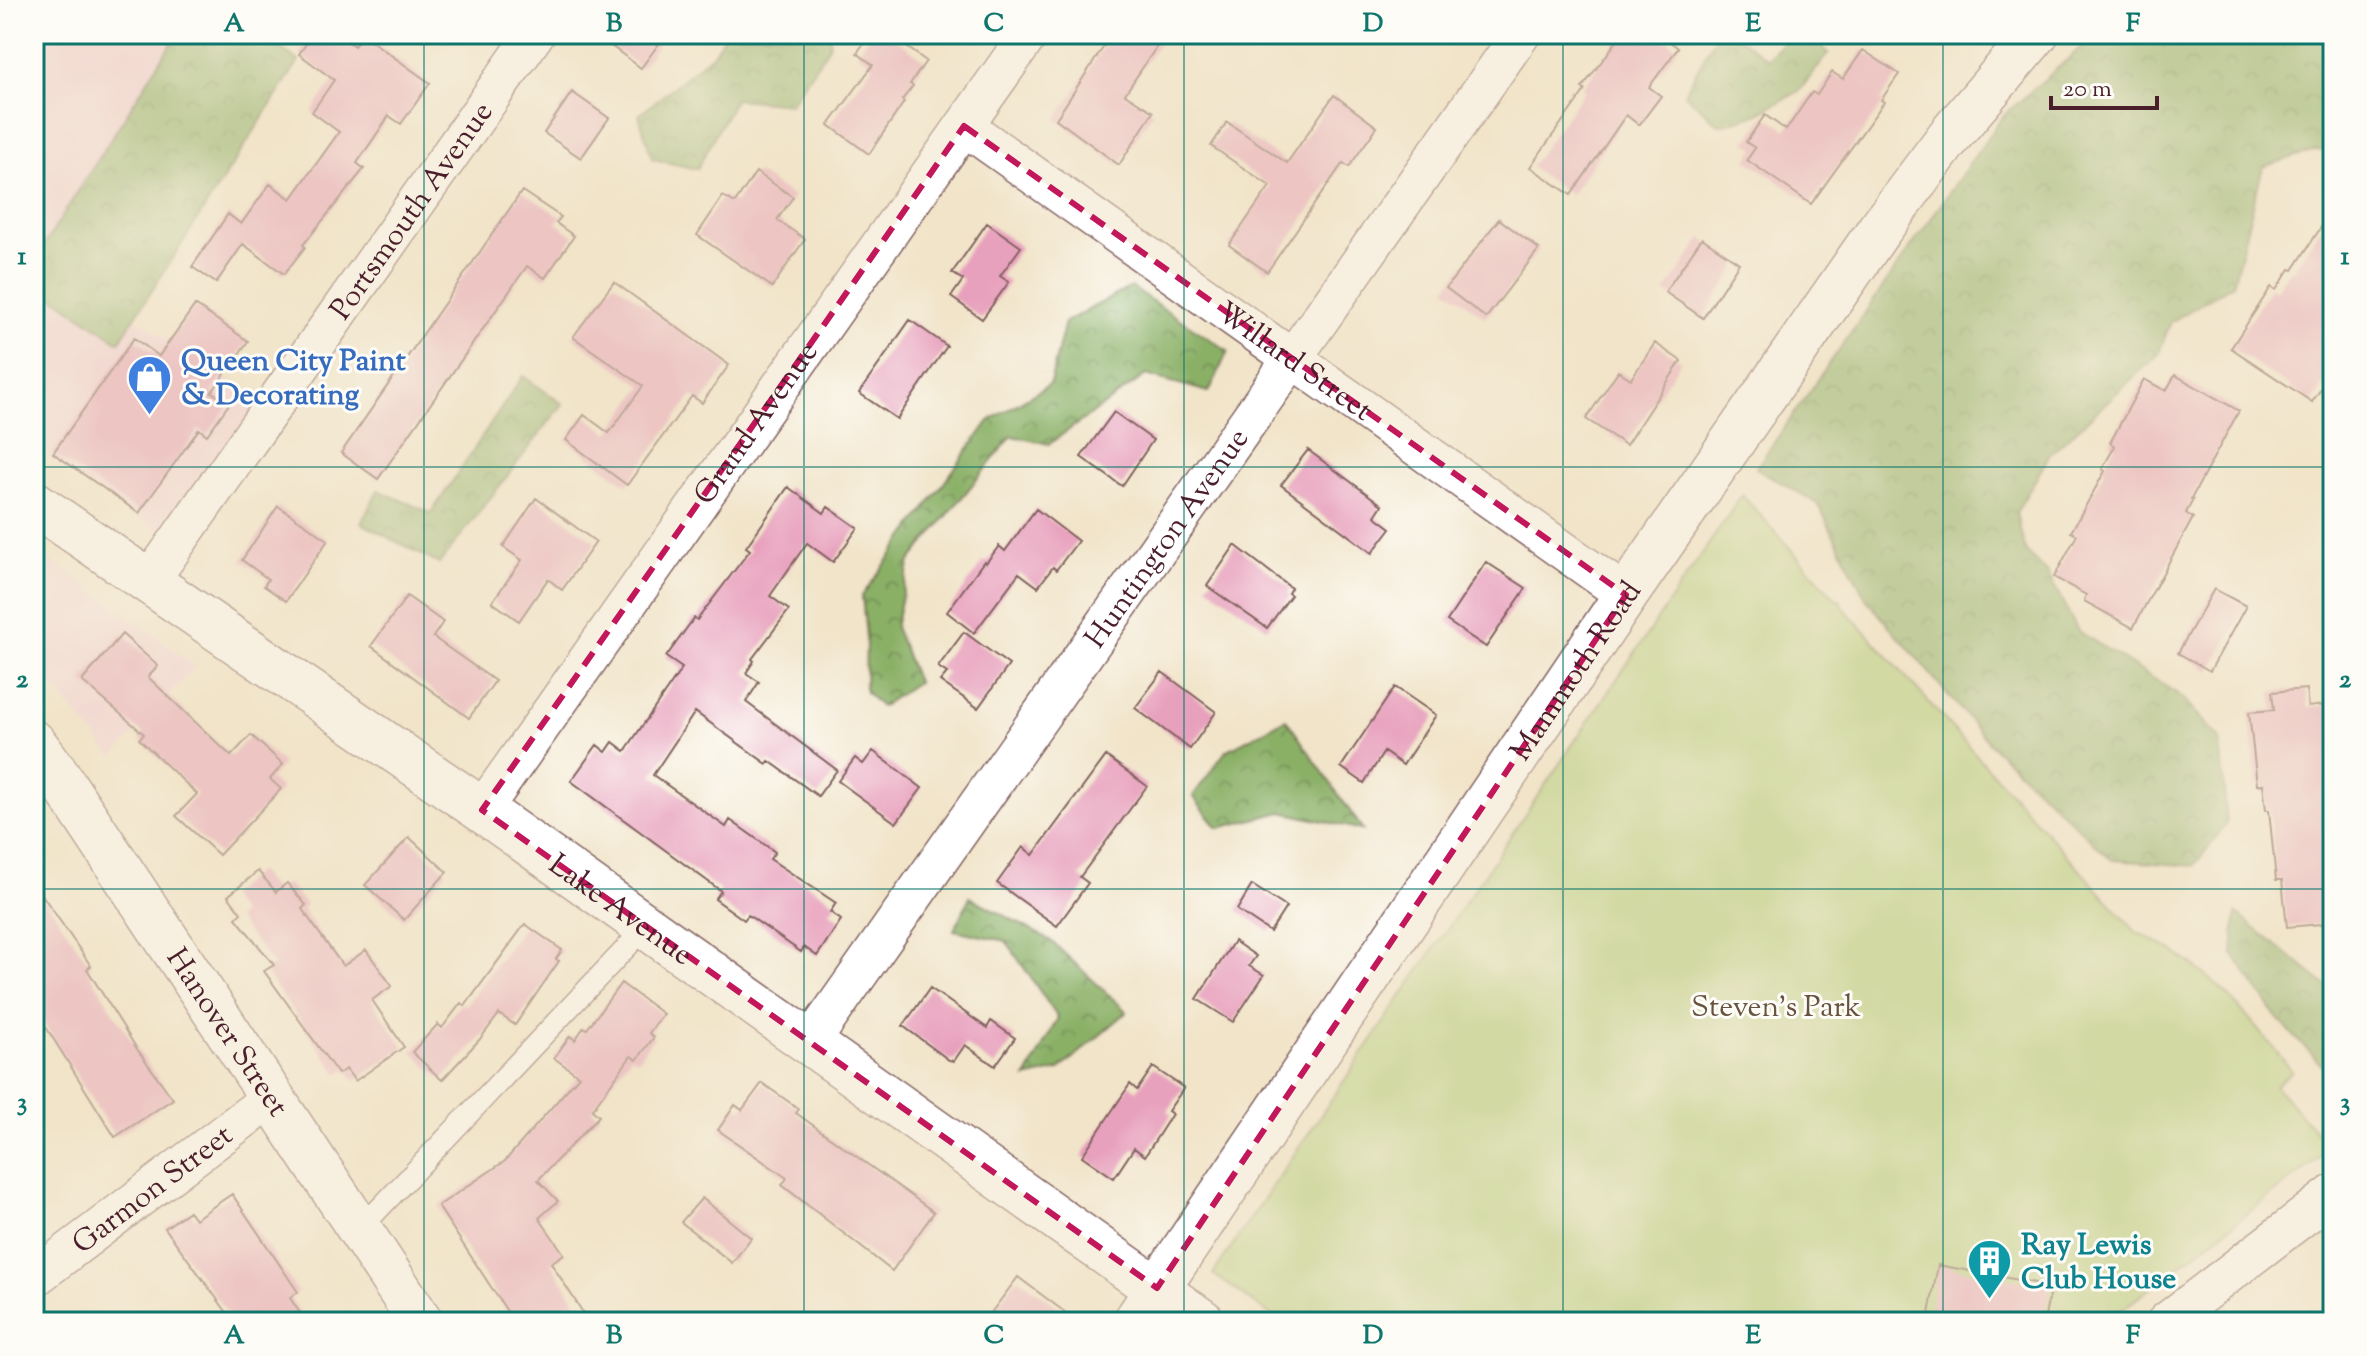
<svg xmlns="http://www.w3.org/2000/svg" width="2367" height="1356" viewBox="0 0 2367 1356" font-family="'Sorts Mill Goudy',serif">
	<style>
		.built { fill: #f4cfdd }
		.forest { fill: url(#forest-crowns); stroke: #6a6848; stroke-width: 2 }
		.park { fill: #adcc74; stroke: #7c7650; stroke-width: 2 }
		.building { fill: #e8a1bd }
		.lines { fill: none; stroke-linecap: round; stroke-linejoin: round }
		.lane-casing { stroke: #846462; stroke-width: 23 }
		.street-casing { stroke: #846462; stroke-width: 41 }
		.secondary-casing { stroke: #846462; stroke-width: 47 }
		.lane { stroke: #fff; stroke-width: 20 }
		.street { stroke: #fff; stroke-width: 38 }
		.secondary { stroke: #fff; stroke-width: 44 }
		.marked { fill: none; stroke: #c2185b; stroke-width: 6; stroke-dasharray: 16 10; stroke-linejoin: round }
		.grid { fill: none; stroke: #0f766e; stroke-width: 2; stroke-opacity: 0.55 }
		.labels { text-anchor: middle; stroke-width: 6; stroke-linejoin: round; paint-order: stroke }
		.street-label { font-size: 30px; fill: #4a1f2b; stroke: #fdfcf7 }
		.shop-label { font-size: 30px; font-weight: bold; fill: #366cbe; stroke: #fdfcf7; text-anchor: start }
		.park-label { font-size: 30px; fill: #685341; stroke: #fdfcf7 }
		.culture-label { font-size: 30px; font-weight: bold; fill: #0d838f; stroke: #fdfcf7; text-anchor: start }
		.neatline { fill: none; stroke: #0f766e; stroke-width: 3 }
		.grid-label { font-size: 26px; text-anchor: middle; font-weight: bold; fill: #0f766e }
	</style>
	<defs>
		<pattern id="forest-crowns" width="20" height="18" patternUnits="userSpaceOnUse" patternTransform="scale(2)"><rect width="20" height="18" fill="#8ab066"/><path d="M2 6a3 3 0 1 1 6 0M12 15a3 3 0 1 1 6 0" fill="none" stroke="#738f54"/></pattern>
	</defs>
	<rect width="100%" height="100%" fill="#fdfcf7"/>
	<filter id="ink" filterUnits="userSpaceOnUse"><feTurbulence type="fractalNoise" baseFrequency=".0125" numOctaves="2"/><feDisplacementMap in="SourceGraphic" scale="16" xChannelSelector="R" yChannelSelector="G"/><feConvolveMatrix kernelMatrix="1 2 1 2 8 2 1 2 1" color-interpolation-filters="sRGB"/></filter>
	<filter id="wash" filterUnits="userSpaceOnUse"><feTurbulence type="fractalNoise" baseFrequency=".006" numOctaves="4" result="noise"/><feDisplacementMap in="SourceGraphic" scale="32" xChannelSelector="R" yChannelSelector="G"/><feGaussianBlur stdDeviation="1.8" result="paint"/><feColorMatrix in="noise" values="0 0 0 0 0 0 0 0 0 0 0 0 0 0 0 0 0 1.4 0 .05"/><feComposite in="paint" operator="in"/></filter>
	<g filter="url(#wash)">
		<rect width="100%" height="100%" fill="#f1e4c9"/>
		<path class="built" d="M34,34H177L34,261Z
			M34,284L119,342L136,318L279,415L187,551L34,446Z
			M34,548L196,666L113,757L34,664Z"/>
		<path class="forest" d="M177,34H261L299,61L119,342L34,284V261Z
			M725,34H831L829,47L790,104L735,99L697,169L652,159L639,115L713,54Z
			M1717,34H1734L1768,59L1791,34H1812L1829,54L1798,92L1755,115L1720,125L1684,94Z
			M2096,34H2333V152L2315,150L2263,167L2233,284L2171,322L2158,355L2050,454L2016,513L2026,552L2047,572L2078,631L2181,696L2220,739L2227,824L2194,866L2112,860L1991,745L1866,599L1818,504L1756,468L2003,116Z
			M1131,287L1228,351L1209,392L1146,375L1049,444L1012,436L910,561L895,627L917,682L881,707L865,691L866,637L862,596L989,421L1050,384L1065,322Z
			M523,376L563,404L439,564L361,523L378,490L431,513Z
			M1286,719L1363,830L1282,812L1218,828L1193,796L1226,751Z
			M970,897L1050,940L1127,1012L1059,1070L1026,1078L1058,1018L1006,941L954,930Z
			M2236,913L2333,991V1077L2277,1018L2233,954Z"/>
		<path class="park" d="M1742,495L1838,601L1840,600L1843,607L2136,932C2206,962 2246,1013 2292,1071L2275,1086L2331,1149L2106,1322H1281L1213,1274Z"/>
		<g id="blocks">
			<path class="building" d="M313,34H338L354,46L363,35L430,83L401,124L389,116L357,163L364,169L303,245L305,247L284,274L243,244L216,283L192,267L228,214L241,224L270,184L291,199L339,132L312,112L334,80L299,54Z
				M595,34H666L641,68Z
				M870,34H889L926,61L910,84L913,86L902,100L904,102L869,154L829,125L873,65L857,53Z
				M1112,34H1165L1125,94L1153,112L1119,165L1056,119Z
				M1622,34H1660L1678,48L1649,87L1661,96L1639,125L1626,115L1571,195L1530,167L1585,90L1582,88Z
				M1863,50L1899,74L1881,100L1884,102L1811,204L1747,160L1755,148L1746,142L1765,115L1786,130L1812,92L1817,95L1832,72L1843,79Z
				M572,92L609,118L581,158L544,133Z
				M1334,95L1377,127L1349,167L1343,163L1267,272L1229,245L1270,186L1211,146L1227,122L1287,163Z
				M756,172L793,197L777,220L805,239L772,287L697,235L723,196L735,203Z
				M522,191L561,217L556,223L574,236L545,278L527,266L378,479L341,453Z
				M2333,209V371L2312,402L2231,348L2271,287L2276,290L2290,269L2293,270Z
				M1499,219L1539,249L1486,318L1446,288Z
				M987,223L1021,247L1000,276L1009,282L982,319L951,297L963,280L952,273Z
				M1702,238L1739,263L1703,318L1665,292Z
				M614,282L729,365L702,403L692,396L627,485L566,440L584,415L609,433L643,386L573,337Z
				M195,305L248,341L212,392L229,404L207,435L199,429L139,513L53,453L134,338L159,356Z
				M910,320L947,346L897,419L859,393Z
				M1655,343L1681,361L1626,445L1586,419L1618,371L1631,379Z
				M2175,375L2239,411L2191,499L2193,500L2186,513L2193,518L2133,628L2084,601L2086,595L2054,577L2077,535L2071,532L2105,471L2102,469L2115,446L2110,443L2144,379L2166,391Z
				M1114,412L1153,440L1122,486L1081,457Z
				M1308,450L1382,505L1375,516L1391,528L1372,553L1281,485Z
				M788,487L824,513L828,507L858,528L833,562L807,543L770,596L789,610L752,659L754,661L746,673L759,682L746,702L837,770L818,796L769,761L767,764L695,712L653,775L726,827L730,820L775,852L770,859L836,903L830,912L841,920L817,956L804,947L801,952L748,915L744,920L715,899L721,891L571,781L597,745L606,752L613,742L625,751L682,668L666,657L694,618L697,620L750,550L746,547Z
				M536,498L596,542L562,590L548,579L519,621L492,602L522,560L503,547Z
				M278,506L328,540L286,601L264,586L268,579L242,560Z
				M1036,509L1078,541L1056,570L1053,567L1038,587L1019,573L974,633L947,612L984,561L986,563L999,546L1005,551Z
				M1235,545L1291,588L1288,593L1291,595L1267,628L1207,586Z
				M1486,562L1526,588L1486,647L1447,621Z
				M2214,589L2246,606L2210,671L2178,653Z
				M407,596L443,622L433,637L495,681L469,718L371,646Z
				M964,632L1009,665L978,708L940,681L947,673L938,667Z
				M122,634L158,666L148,677L231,756L251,735L283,764L270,779L281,789L219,855L176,816L197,794L139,739L144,734L82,681Z
				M1162,672L1216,712L1190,749L1135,708Z
				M1395,687L1436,715L1403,765L1384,752L1364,783L1341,767Z
				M2306,689L2308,707L2333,704V923L2287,927L2282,880H2276L2269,810H2266L2263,784L2257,785L2249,712L2274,710L2272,692Z
				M873,751L922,788L896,823L838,781L855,758L863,764Z
				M1106,756L1147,786L1080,877L1088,883L1057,926L997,883L1023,847L1033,855Z
				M409,837L447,872L404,920L365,885Z
				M258,871L276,892L287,883L306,905L302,909L343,966L366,950L392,986L372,1000L404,1047L355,1081L346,1069L338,1074L264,971L274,965L236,918L241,913L228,896Z
				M34,883L91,966L87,969L137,1049L173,1099L115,1137L34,1008Z
				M1252,885L1286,907L1270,932L1237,910Z
				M525,924L562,950L556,959L559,961L515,1025L499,1014L480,1039L442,1080L412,1052L438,1024L442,1028L461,1003L465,1006Z
				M1234,941L1256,956L1249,966L1264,975L1233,1022L1197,999Z
				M621,983L663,1014L649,1033L654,1037L637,1060L631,1056L592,1110L599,1116L538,1180L558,1201L539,1218L564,1254L551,1263L589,1322H514L438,1206L505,1161L579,1076L554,1058L570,1036L575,1040L584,1027L587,1029Z
				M930,988L987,1028L991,1021L1015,1038L995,1066L965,1045L954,1061L949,1060L903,1026Z
				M1153,1067L1184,1088L1168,1111L1172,1114L1145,1156L1134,1148L1114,1178L1082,1156L1130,1084L1137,1090Z
				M762,1083L799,1109L796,1113L934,1212L892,1271L782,1185L787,1178L718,1130L735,1105L742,1110Z
				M232,1194L298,1292L290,1298L306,1322H234L165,1228L189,1211L195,1219Z
				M702,1198L751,1238L732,1263L681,1222Z
				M1938,1265L2051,1286L2044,1322H1975L1929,1314Z
				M1018,1277L1078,1322H984Z"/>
		</g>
	</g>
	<g filter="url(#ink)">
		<use href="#blocks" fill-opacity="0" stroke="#846462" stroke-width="2"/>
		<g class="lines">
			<defs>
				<path id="lane" d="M360,1229L646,927"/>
				<g id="street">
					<path id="s1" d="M964,126L1626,595"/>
					<path id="s2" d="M148,583L535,34"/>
					<path id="s3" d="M482,810L1029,34"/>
					<path id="s4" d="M810,1043L1521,34"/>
					<path id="s5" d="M34,1278L271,1098"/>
					<path d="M2166,1322L2333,1194"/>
				</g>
				<g id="secondary">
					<path id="s6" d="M34,503L482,810L1203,1322"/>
					<path id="s7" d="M34,743L55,771L421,1322"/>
					<path id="s8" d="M1135,1322L1626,595L1879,230L1951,134L2036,34"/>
				</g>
			</defs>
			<use href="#lane" class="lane-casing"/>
			<use href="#street" class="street-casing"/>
			<use href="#secondary" class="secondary-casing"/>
			<use href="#lane" class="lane"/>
			<use href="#street" class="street"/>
			<use href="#secondary" class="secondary"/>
		</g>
	</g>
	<path d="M0 0H2367V1356H0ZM964,126L1626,595L1157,1288L482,810Z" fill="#f1e4c9" fill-opacity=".55" fill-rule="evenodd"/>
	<path class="marked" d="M964,126L1626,595L1157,1288L482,810Z"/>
	<path class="grid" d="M424,34V1322M804,34V1322M1184,34V1322M1563,34V1322M1943,34V1322M34,467H2333M34,889H2333"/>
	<defs>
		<symbol id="shop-pin" viewBox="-11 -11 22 30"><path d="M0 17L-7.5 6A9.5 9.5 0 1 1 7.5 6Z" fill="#3f7fe0" stroke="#fdfcf7"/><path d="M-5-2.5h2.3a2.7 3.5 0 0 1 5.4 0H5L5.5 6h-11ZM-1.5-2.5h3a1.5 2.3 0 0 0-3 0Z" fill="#fff"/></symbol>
		<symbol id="building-pin" viewBox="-11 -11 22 30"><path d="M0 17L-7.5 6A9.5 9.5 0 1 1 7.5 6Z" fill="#0f9aa8" stroke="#fdfcf7"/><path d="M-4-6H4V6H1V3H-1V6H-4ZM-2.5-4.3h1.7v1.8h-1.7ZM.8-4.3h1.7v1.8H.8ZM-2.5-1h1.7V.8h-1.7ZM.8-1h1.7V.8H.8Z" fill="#fff"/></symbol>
	</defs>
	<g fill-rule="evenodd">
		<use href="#shop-pin" x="124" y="352" width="51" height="69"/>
		<use href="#building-pin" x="1964" y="1236" width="51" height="69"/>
	</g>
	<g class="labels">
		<g class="street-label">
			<text dy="10" stroke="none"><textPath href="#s2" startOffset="456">Portsmouth Avenue</textPath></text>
			<text dy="10" stroke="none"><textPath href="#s1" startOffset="406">Willard Street</textPath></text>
			<text dy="10" stroke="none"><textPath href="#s3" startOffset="474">Grand Avenue</textPath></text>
			<text dy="10" stroke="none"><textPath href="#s4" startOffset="618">Huntington Avenue</textPath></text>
			<text dy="10" stroke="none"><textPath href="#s8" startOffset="786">Mammoth Road</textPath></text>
			<text dy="10" stroke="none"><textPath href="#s6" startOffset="714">Lake Avenue</textPath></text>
			<text dy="10" stroke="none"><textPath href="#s7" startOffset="348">Hanover Street</textPath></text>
			<text dy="10" stroke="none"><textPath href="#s5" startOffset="148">Garmon Street</textPath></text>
		</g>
		<g class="shop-label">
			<text x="181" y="370">Queen City Paint<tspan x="181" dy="34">&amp; Decorating</tspan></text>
		</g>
		<g class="park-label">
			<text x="1776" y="1016">Steven's Park</text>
		</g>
		<g class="culture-label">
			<text x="2021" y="1254">Ray Lewis<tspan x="2021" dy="34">Club House</tspan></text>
		</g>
	</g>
	<rect width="2367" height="1356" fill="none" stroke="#fdfcf7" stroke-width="88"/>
	<path d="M2051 96v12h106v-12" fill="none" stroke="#4a1f2b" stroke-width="4"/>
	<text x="2063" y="96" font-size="24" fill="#4a1f2b" stroke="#fdfcf7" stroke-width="6" paint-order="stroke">20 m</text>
	<rect x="44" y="44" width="2279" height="1268" class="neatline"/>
	<g class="grid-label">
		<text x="234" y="31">A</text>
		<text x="614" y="31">B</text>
		<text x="994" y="31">C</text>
		<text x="1373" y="31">D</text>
		<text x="1753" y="31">E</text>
		<text x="2133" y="31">F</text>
		<text x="22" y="264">1</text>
		<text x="2345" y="264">1</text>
		<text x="22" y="687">2</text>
		<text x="2345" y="687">2</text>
		<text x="22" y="1110">3</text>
		<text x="2345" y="1110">3</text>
		<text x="234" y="1343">A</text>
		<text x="614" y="1343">B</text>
		<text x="994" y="1343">C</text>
		<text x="1373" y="1343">D</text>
		<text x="1753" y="1343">E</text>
		<text x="2133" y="1343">F</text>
	</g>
</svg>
